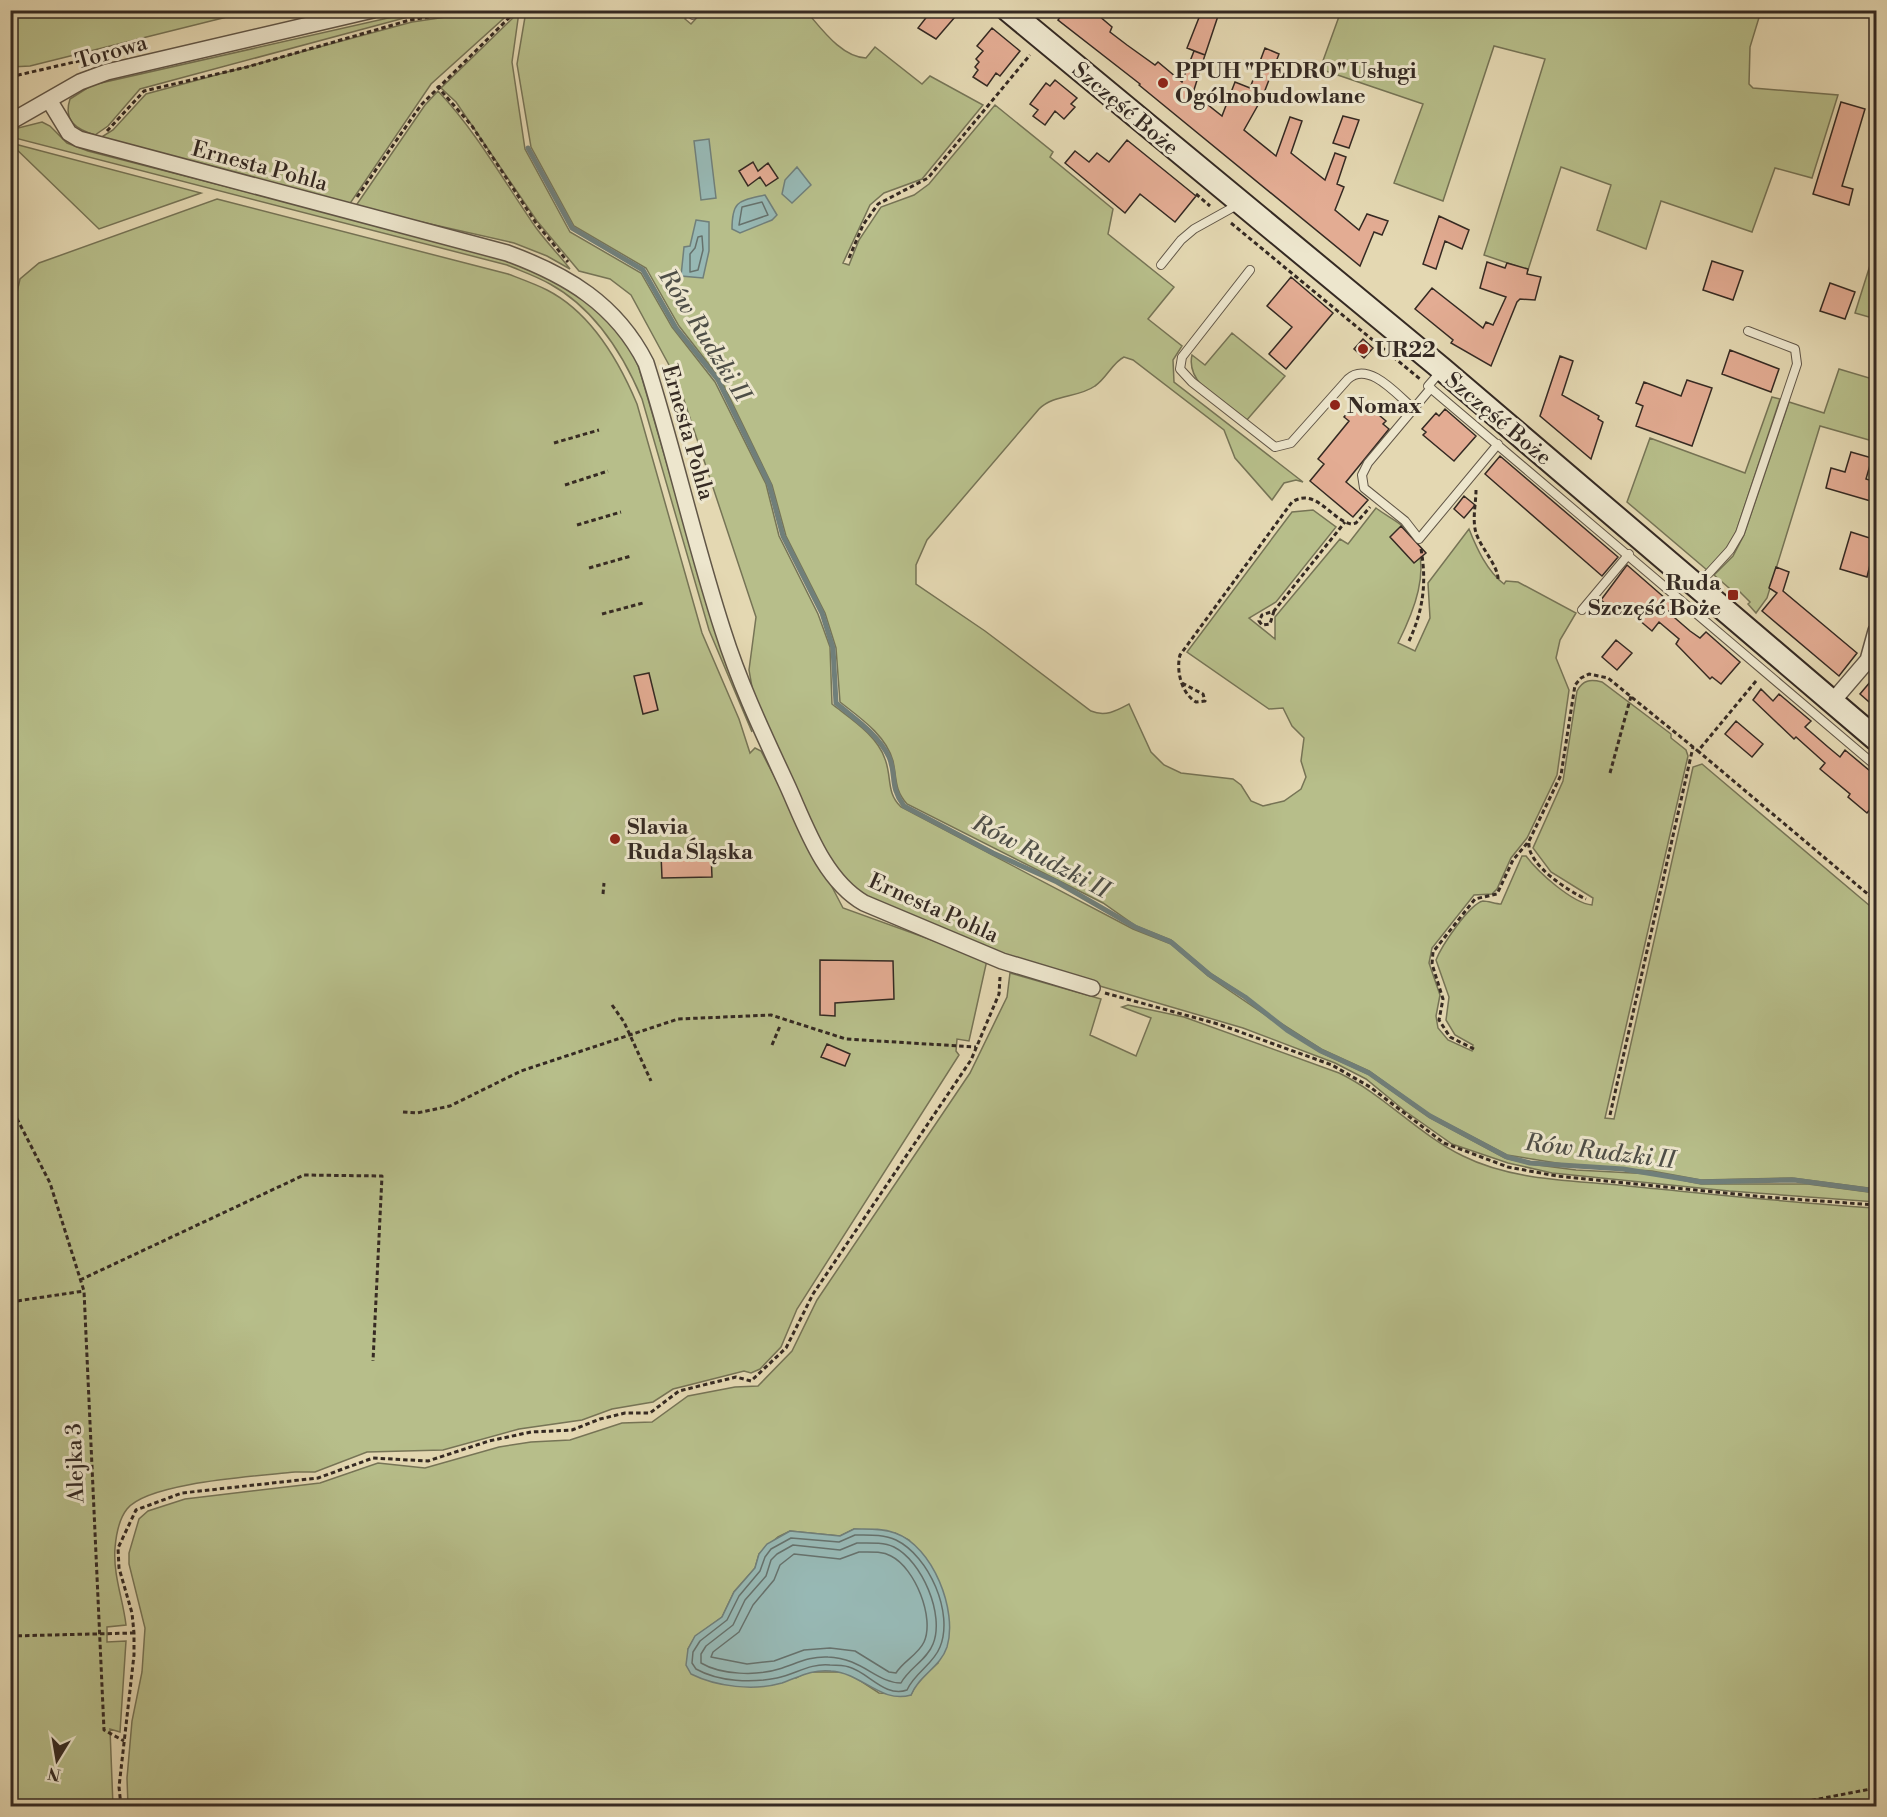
<svg xmlns="http://www.w3.org/2000/svg" width="1887" height="1817" viewBox="0 0 1887 1817" font-family="'Libre Bodoni',serif">
	<style>
		.green { fill: #b7be8a; stroke: #767456; stroke-width: 1.5; fill-rule: evenodd }
		.water { fill: #97b8b4; stroke: #707f7a; stroke-width: 1.5 }
		.lines { fill: none; stroke-linecap: round; stroke-linejoin: round }
		.shore { stroke: #66716c; stroke-width: 1.5 }
		.stream { stroke: #707f7a; stroke-width: 5 }
		.building { fill: #e3ac93; stroke: #352a23; stroke-width: 1.5 }
		.lane-casing { stroke: #615647; stroke-width: 10 }
		.street-casing { stroke: #615647; stroke-width: 18 }
		.secondary-casing { stroke: #352a23; stroke-width: 26 }
		.path { stroke: #352a23; stroke-width: 3; stroke-dasharray: 4.5 3; stroke-linecap: butt }
		.lane { stroke: #ede6cd; stroke-width: 8 }
		.street { stroke: #ede6cd; stroke-width: 15 }
		.secondary { stroke: #ede6cd; stroke-width: 22 }
		.poi-dot { fill: #8f2418; stroke: #ede6cd; stroke-width: 2 }
		.labels { text-anchor: middle; stroke-width: 6; stroke-linejoin: round; paint-order: stroke }
		.street-label { font-size: 22px; fill: #352a23; stroke: #ede6cd }
		.poi-label { font-size: 22px; font-weight: bold; fill: #352a23; stroke: #ede6cd; text-anchor: start }
		.water-label { font-size: 24px; font-style: italic; fill: #4e4e47; stroke: #ede6cd }
	</style>
	<rect width="100%" height="100%" fill="#e4d8b2"/>
	<filter id="stains"><feTurbulence type="fractalNoise" baseFrequency=".00333" numOctaves="4"/><feColorMatrix values="0 0 0 0 .2 0 0 0 0 .09 0 0 0 0 .02 0 0 0 .5 -.17"/></filter>
	<radialGradient id="worn" r=".72"><stop offset=".6" stop-color="#630" stop-opacity="0"/><stop offset="1" stop-color="#630" stop-opacity=".3"/></radialGradient>
	<path class="green" d="M10,11L11,10L251,11L30,66L11,67Z
		M419,11H456L408,17L140,89L108,126L95,135C76,129 63,121 70,99L92,85Z
		M487,11H512L431,84L349,205L100,138L113,130L146,94L412,22Z
		M526,11H692L685,19L691,24L703,11H806C821,28 841,57 866,58L875,47L922,84L930,76L983,105L922,179L884,193L870,205L843,263L849,265L859,240L881,207L914,195L929,184L995,105L1053,152L1050,157L1113,209L1108,234L1174,287L1148,319L1182,346L1173,360L1174,382L1303,482L1296,480L1284,483L1272,500L1235,458L1224,430L1133,360L1124,357C1113,362 1106,379 1095,386C1078,398 1054,394 1039,409L927,540L916,565V584L985,631L1091,711C1105,717 1116,711 1129,704L1151,752L1164,765L1181,773L1233,779L1241,785L1251,801L1263,806L1284,801L1301,789L1306,777L1301,761L1304,738L1292,726L1283,708L1269,709L1187,652L1292,512L1313,510L1336,527L1276,602L1249,618L1275,639V617L1340,539L1348,544L1376,508C1386,516 1407,526 1413,536C1432,569 1413,613 1398,643L1415,651L1430,618L1428,583L1469,529C1477,549 1487,571 1504,584L1506,581L1518,582L1576,613L1560,640L1556,658L1569,690L1557,775L1527,838L1511,858L1497,889L1492,894L1474,895L1432,948L1429,963L1440,995L1436,1016L1438,1028L1448,1040L1472,1051L1473,1045L1455,1035L1446,1020L1449,997L1436,960C1441,947 1469,904 1483,901C1488,901 1496,904 1501,904L1522,856H1526C1538,872 1572,903 1592,905L1593,898L1551,872L1533,848L1563,781L1577,691C1583,680 1590,679 1602,682L1671,734V738L1686,750L1688,756L1605,1118L1614,1119L1693,767L1702,764L1876,911V1189L1792,1178L1701,1180L1652,1171L1575,1166L1507,1155L1429,1114L1369,1071L1321,1049L1265,1013L1244,995L1210,973L1171,940L1136,926L1103,903L907,804C894,789 897,779 893,761C886,735 859,717 840,702L836,648L825,613L786,536L772,485L721,380L679,326L646,268L574,226L531,147L517,64Z
		M1341,11H1761L1750,47L1749,84L1753,88L1838,95L1812,178L1775,168L1752,232L1661,201L1646,249L1597,230L1611,185L1561,167L1528,270L1484,255L1545,59L1494,46L1443,201L1394,183L1423,104L1320,69Z
		M519,12L512,62L525,149L570,232L641,273L672,327L715,382L766,484L779,536L818,614L830,647L832,704C851,719 877,735 885,759C892,777 886,793 901,807L1133,929L1171,944L1208,976L1320,1052L1368,1074L1429,1117L1505,1158L1530,1164L1576,1170L1652,1174L1701,1184H1808L1876,1193V1202L1729,1191L1552,1173L1508,1163L1452,1144L1405,1111L1366,1079L1335,1063L1243,1028L1035,967L867,900C811,857 781,758 753,693L749,670L756,617L680,388L669,365L631,295L610,279L579,271L537,221L456,102L441,88Z
		M438,91C475,130 502,178 532,222C543,239 558,253 570,269L547,256L514,243L355,207L425,105Z
		M42,122L50,126L67,143L88,151L507,259C563,282 616,308 639,368L715,629L752,732L709,630L642,399C623,354 594,308 550,284C536,276 521,271 507,265L11,137L10,130Z
		M10,143H11L201,193L99,229Z
		M217,199L508,274C521,279 535,284 547,290C590,312 619,361 637,404L702,633L739,719L750,753L755,748L761,751L843,908L987,960L969,1041L957,1039L956,1051L959,1055L797,1309L781,1347L760,1369L751,1373L744,1371L689,1385L673,1389L653,1402L612,1409L582,1420L519,1429L443,1450L367,1452L315,1472H295C260,1476 148,1482 127,1509C119,1519 116,1536 115,1548C113,1575 123,1599 126,1625L107,1627V1642L126,1641L120,1732L110,1729L113,1806H11V319L20,279L39,263Z
		M1872,259L1876,260V319L1855,313Z
		M1232,333L1285,376L1246,421C1226,404 1185,385 1192,355L1205,365Z
		M1839,369L1876,380V442L1820,426L1767,598L1756,613L1748,604L1750,602L1739,591L1736,594L1714,575L1733,556L1744,535L1789,402L1824,413Z
		M1772,397L1780,399L1736,532L1731,543L1707,570L1627,502L1650,438L1745,473Z
		M1010,973L1101,999L1090,1035L1136,1056L1151,1018L1122,1007L1128,1005L1184,1017L1339,1073C1383,1094 1418,1134 1463,1156C1513,1181 1573,1180 1628,1186C1711,1194 1793,1203 1876,1208V1803L1859,1806H128L127,1778L132,1721L142,1672L145,1628L129,1564V1553L139,1519L148,1511L185,1499L320,1483L378,1463L425,1468L499,1447L531,1442L570,1440L622,1423L652,1422L688,1396L735,1387L758,1386L792,1351L817,1300L970,1073L1007,997ZM854,1529L895,1533L909,1540L932,1569L938,1663L917,1682L911,1695L879,1693L847,1672H808L796,1678L688,1649L695,1637L722,1617L734,1592L755,1568L759,1554L778,1537L790,1531L840,1536Z"/>
	<path class="water" d="M709,139L716,198L701,200L694,141Z
		M797,167L811,185L792,203L782,194L785,180Z
		M765,195L777,215L772,220L740,233L732,229C732,200 739,201 765,195Z
		M696,220L709,222V251L703,278L681,276L684,247L690,246Z
		M854,1529C867,1529 882,1528 895,1533C933,1546 958,1611 947,1647C940,1668 920,1674 911,1695C881,1704 862,1673 831,1671C812,1669 799,1677 782,1683C754,1691 717,1687 691,1674L686,1665L688,1649L695,1636L722,1617L734,1592L755,1568L759,1554L767,1544L790,1531L840,1536Z"/>
	<g class="lines">
		<path class="shore" d="M762,202L768,215L739,225L742,207Z
			M702,236L703,250L698,270L690,272V254L695,248L698,237Z
			M855,1535C868,1535 884,1534 896,1540C929,1556 954,1613 940,1647C933,1665 915,1672 907,1690C885,1698 868,1672 849,1667C843,1665 836,1665 830,1665C810,1663 796,1674 777,1678C752,1683 719,1682 696,1669L692,1663L693,1652L700,1641L727,1620L739,1596L760,1571L765,1557L771,1549L791,1538L839,1542Z
			M857,1543C869,1543 883,1542 894,1547C922,1561 945,1615 933,1644C927,1660 909,1668 901,1683C877,1683 862,1658 828,1657C809,1656 796,1664 779,1669C757,1676 721,1675 701,1663V1654L706,1646L733,1625L745,1600L766,1576L771,1560L777,1554L793,1545L840,1550Z
			M859,1552C870,1552 882,1551 891,1556C915,1568 935,1618 924,1642C918,1655 903,1661 896,1673L889,1672L855,1651L830,1648L804,1650L774,1661L747,1664L711,1657L713,1652L739,1632L753,1605L774,1580L780,1565L794,1554L840,1559Z"/>
		<path class="stream" d="M528,148L572,228L643,270L676,328L718,380L769,484L783,536L822,613L833,648L836,703C855,719 878,734 889,757C897,775 889,786 904,806L993,853L1057,882L1135,927L1171,942L1210,975L1245,997L1287,1030L1321,1051L1369,1073L1430,1116L1507,1157L1530,1163L1623,1169L1702,1182L1794,1180L1876,1191"/>
	</g>
	<path class="building" d="M932,10H961L936,39L918,28Z
		M1065,10H1092L1112,27L1110,32L1127,45L1155,65L1158,62L1182,82L1194,51L1205,55L1193,93L1222,116L1235,82L1250,88L1265,48L1279,54L1262,98L1244,130L1276,156L1290,117L1302,121L1291,153L1325,180L1335,153L1346,157L1337,184L1344,187L1335,210L1359,230L1367,214L1388,221L1382,235L1374,232L1360,266L1139,85L1140,84L1058,20Z
		M1202,10H1220L1205,55L1187,48Z
		M992,28L1020,51L1000,76L996,73L987,86L973,77L978,70L975,67L979,62L976,59L983,51L977,46Z
		M1055,80L1077,98L1071,104L1075,107L1064,119L1055,111L1045,125L1033,116L1038,110L1030,104L1046,83L1050,86Z
		M1841,102L1865,109L1842,186L1853,189L1849,205L1813,194Z
		M1343,116L1359,120L1349,148L1333,143Z
		M1127,140L1196,196L1175,222L1140,194L1125,213L1065,163L1075,151L1089,162L1097,153L1109,162Z
		M753,162L758,171L768,163L778,178L766,186L760,177L748,186L739,171Z
		M1439,216L1469,230L1462,249L1445,241L1436,269L1423,264Z
		M1712,261L1743,271L1733,300L1703,290Z
		M1487,262L1505,268L1507,263L1528,269L1527,274L1541,277L1535,300L1520,299L1517,302L1491,366L1451,343L1453,340L1415,309L1432,288L1483,328L1486,322L1493,325L1506,297L1480,288Z
		M1291,277L1333,313L1286,369L1269,354L1292,327L1267,306Z
		M1830,283L1855,292L1845,319L1820,311Z
		M1363,339L1373,348L1364,358L1354,349Z
		M1730,350L1779,369L1771,392L1722,374Z
		M1560,356L1573,361L1562,395L1599,416L1598,419L1603,422L1591,459L1540,416Z
		M1687,380L1712,388L1692,446L1636,426L1643,406L1636,403L1644,382L1681,396Z
		M1360,399L1386,421L1383,424L1389,429L1346,482L1368,500L1353,517L1310,481L1324,464L1318,459L1349,421L1344,417Z
		M1445,409L1476,436L1454,461L1423,435L1426,432L1422,429L1436,413L1439,416Z
		M1851,452L1872,458L1866,479L1876,482L1874,502L1826,488L1831,468L1845,472Z
		M1500,456L1618,557L1602,576L1485,474Z
		M1464,496L1475,505L1464,518L1454,509Z
		M1401,526L1426,553L1414,563L1390,537Z
		M1851,532L1876,540L1867,577L1840,569Z
		M1627,565L1674,606L1668,612L1690,631L1700,638L1706,632L1740,662L1721,684L1712,677L1710,679L1676,644L1679,639L1659,622L1652,631L1619,603L1613,610L1601,600Z
		M1776,567L1789,572L1783,591L1857,653L1839,676L1762,611L1777,593L1769,588Z
		M1616,640L1632,653L1617,670L1602,657Z
		M649,673L658,710L643,714L634,676Z
		M1876,675V708L1860,694Z
		M1761,689L1773,701L1779,694L1811,721L1805,727L1828,747L1840,757L1845,750L1876,776V802L1867,813L1848,797L1850,794L1820,769L1825,763L1796,737L1794,739L1753,700Z
		M1736,721L1763,744L1752,757L1725,734Z
		M711,853L712,877L662,878L661,854Z
		M820,960L893,961L894,999L835,1003V1016L820,1015Z
		M827,1044L850,1054L845,1066L821,1057Z"/>
	<g class="lines">
		<defs>
			<path id="lane" d="M693,15L696,10
				M1161,265L1181,240L1194,229L1239,204
				M1250,270L1182,357L1180,369L1192,382L1275,447L1291,443L1348,379C1369,360 1398,396 1414,409
				M1441,371L1428,386L1876,766
				M1431,388L1368,463L1362,475L1364,488L1405,521L1419,539L1498,444
				M1699,584L1730,550L1740,533L1797,364L1795,349L1748,331
				M1582,610L1629,554"/>
			<path id="street" d="M49,100L69,133L79,139L507,253C567,275 616,304 646,363C674,451 694,542 723,631C740,685 764,735 788,787C806,827 824,880 864,903L1002,961L1092,988
				M10,122L80,82L107,72L373,10
				M1832,702L1868,660L1876,631"/>
			<path id="secondary" d="M1008,10L1442,369L1876,739"/>
		</defs>
		<use href="#lane" class="lane-casing"/>
		<use href="#street" class="street-casing"/>
		<use href="#secondary" class="secondary-casing"/>
		<path class="path" d="M981,10L988,17
			M10,77L96,57
			M437,86L472,126L536,223L568,262
			M107,131L144,91L247,67L410,20L474,10
			M1196,194L1210,206
			M357,197L421,105L517,10
			M1231,223L1420,379
			M849,258L863,225L878,204L928,178L1030,55
			M554,443L599,430
			M565,485L608,471
			M1476,490C1476,504 1472,519 1476,533C1481,548 1499,567 1498,580
			M577,525L621,512
			M589,568L631,556
			M1274,611L1270,624L1262,625L1259,621L1262,615L1274,611L1345,522
			M602,614L643,603
			M1409,641C1423,611 1427,583 1421,549
			M1756,681L1698,751L1876,901
			M1182,683L1203,694L1205,701L1196,702C1181,693 1176,670 1180,655L1292,502C1316,487 1330,519 1351,524L1356,523L1370,507
			M1610,773L1631,696
			M1529,843C1527,864 1568,891 1586,899
			M603,894L604,883
			M1105,993L1218,1024L1332,1065L1370,1087L1444,1143L1508,1167L1557,1176L1765,1197L1876,1205
			M612,1005L624,1022L651,1081
			M772,1045L780,1026
			M1474,1049L1450,1037L1439,1020L1443,999L1432,964L1433,952L1475,899L1497,894L1513,860L1529,841L1561,775L1575,685L1581,678L1589,674L1608,678L1698,751
			M10,1105L50,1183L84,1291L104,1730L124,1741
			M403,1112L417,1113L450,1106L521,1071L678,1019L771,1015L846,1039L976,1047
			M1610,1115L1693,747
			M80,1280L304,1175L382,1176L373,1361
			M10,1302L84,1291
			M10,1636L134,1633
			M121,1806L119,1787L134,1655V1633L132,1613L119,1568L118,1548L136,1510L182,1493L318,1478L373,1458L428,1461L489,1441L531,1432L572,1430L600,1419L625,1413H650L679,1391L736,1377L751,1381L786,1348L813,1294L971,1060L999,994L1000,977
			M1782,1806L1876,1788"/>
		<use href="#lane" class="lane"/>
		<use href="#street" class="street"/>
		<use href="#secondary" class="secondary"/>
	</g>
	<g class="poi-dot">
		<circle cx="1163" cy="83" r="6"/>
		<circle cx="1363" cy="349" r="6"/>
		<circle cx="1335" cy="405" r="6"/>
		<rect x="1727" y="589" width="12" height="12" rx="3"/>
		<circle cx="615" cy="839" r="6"/>
	</g>
	<g class="labels">
		<g class="street-label">
			<text transform="translate(111 51) rotate(-16)" y="8">Torowa</text>
			<text transform="translate(1126 108) rotate(40)" y="8">Szczęść Boże</text>
			<text transform="translate(260 165) rotate(15)" y="8">Ernesta Pohla</text>
			<text transform="translate(1499 418) rotate(40)" y="8">Szczęść Boże</text>
			<text transform="translate(689 432) rotate(74)" y="8">Ernesta Pohla</text>
			<text transform="translate(934 907) rotate(24)" y="8">Ernesta Pohla</text>
			<text transform="translate(74 1463) rotate(-92)" y="8">Alejka 3</text>
		</g>
		<g class="poi-label">
			<text x="1175" y="78">PPUH "PEDRO" Usługi<tspan x="1175" dy="25">Ogólnobudowlane</tspan></text>
			<text x="1375" y="357">UR22</text>
			<text x="1347" y="413">Nomax</text>
			<text x="1721" y="590" text-anchor="end">Ruda<tspan x="1721" dy="25">Szczęść Boże</tspan></text>
			<text x="627" y="834">Slavia<tspan x="627" dy="25">Ruda Śląska</tspan></text>
		</g>
		<g class="water-label">
			<text transform="translate(705 335) rotate(58)" y="8">Rów Rudzki II</text>
			<text transform="translate(1041 856) rotate(28)" y="8">Rów Rudzki II</text>
			<text transform="translate(1600 1151) rotate(7)" y="8">Rów Rudzki II</text>
		</g>
	</g>
	<rect width="1887" height="1817" fill="none" stroke="#e4d8b2" stroke-width="36"/>
	<rect x="12" y="12" width="1863" height="1793" fill="none" stroke="#352a23" stroke-width="3"/>
	<rect x="18" y="18" width="1851" height="1781" fill="none" stroke="#352a23" stroke-width="1.5"/>
	<g transform="translate(57 1760) rotate(191)" stroke="#ede6cd" stroke-width="4.5" paint-order="stroke">
	<path d="M0-4.5L10 22L0 15L-10 22Z" fill="#352a23"/>
	<text y="-9" font-size="16" font-weight="bold" text-anchor="middle" fill="#352a23">N</text>
	</g>
	<rect width="100%" height="100%" filter="url(#stains)"/>
	<rect width="100%" height="100%" fill="url(#worn)"/>
</svg>
